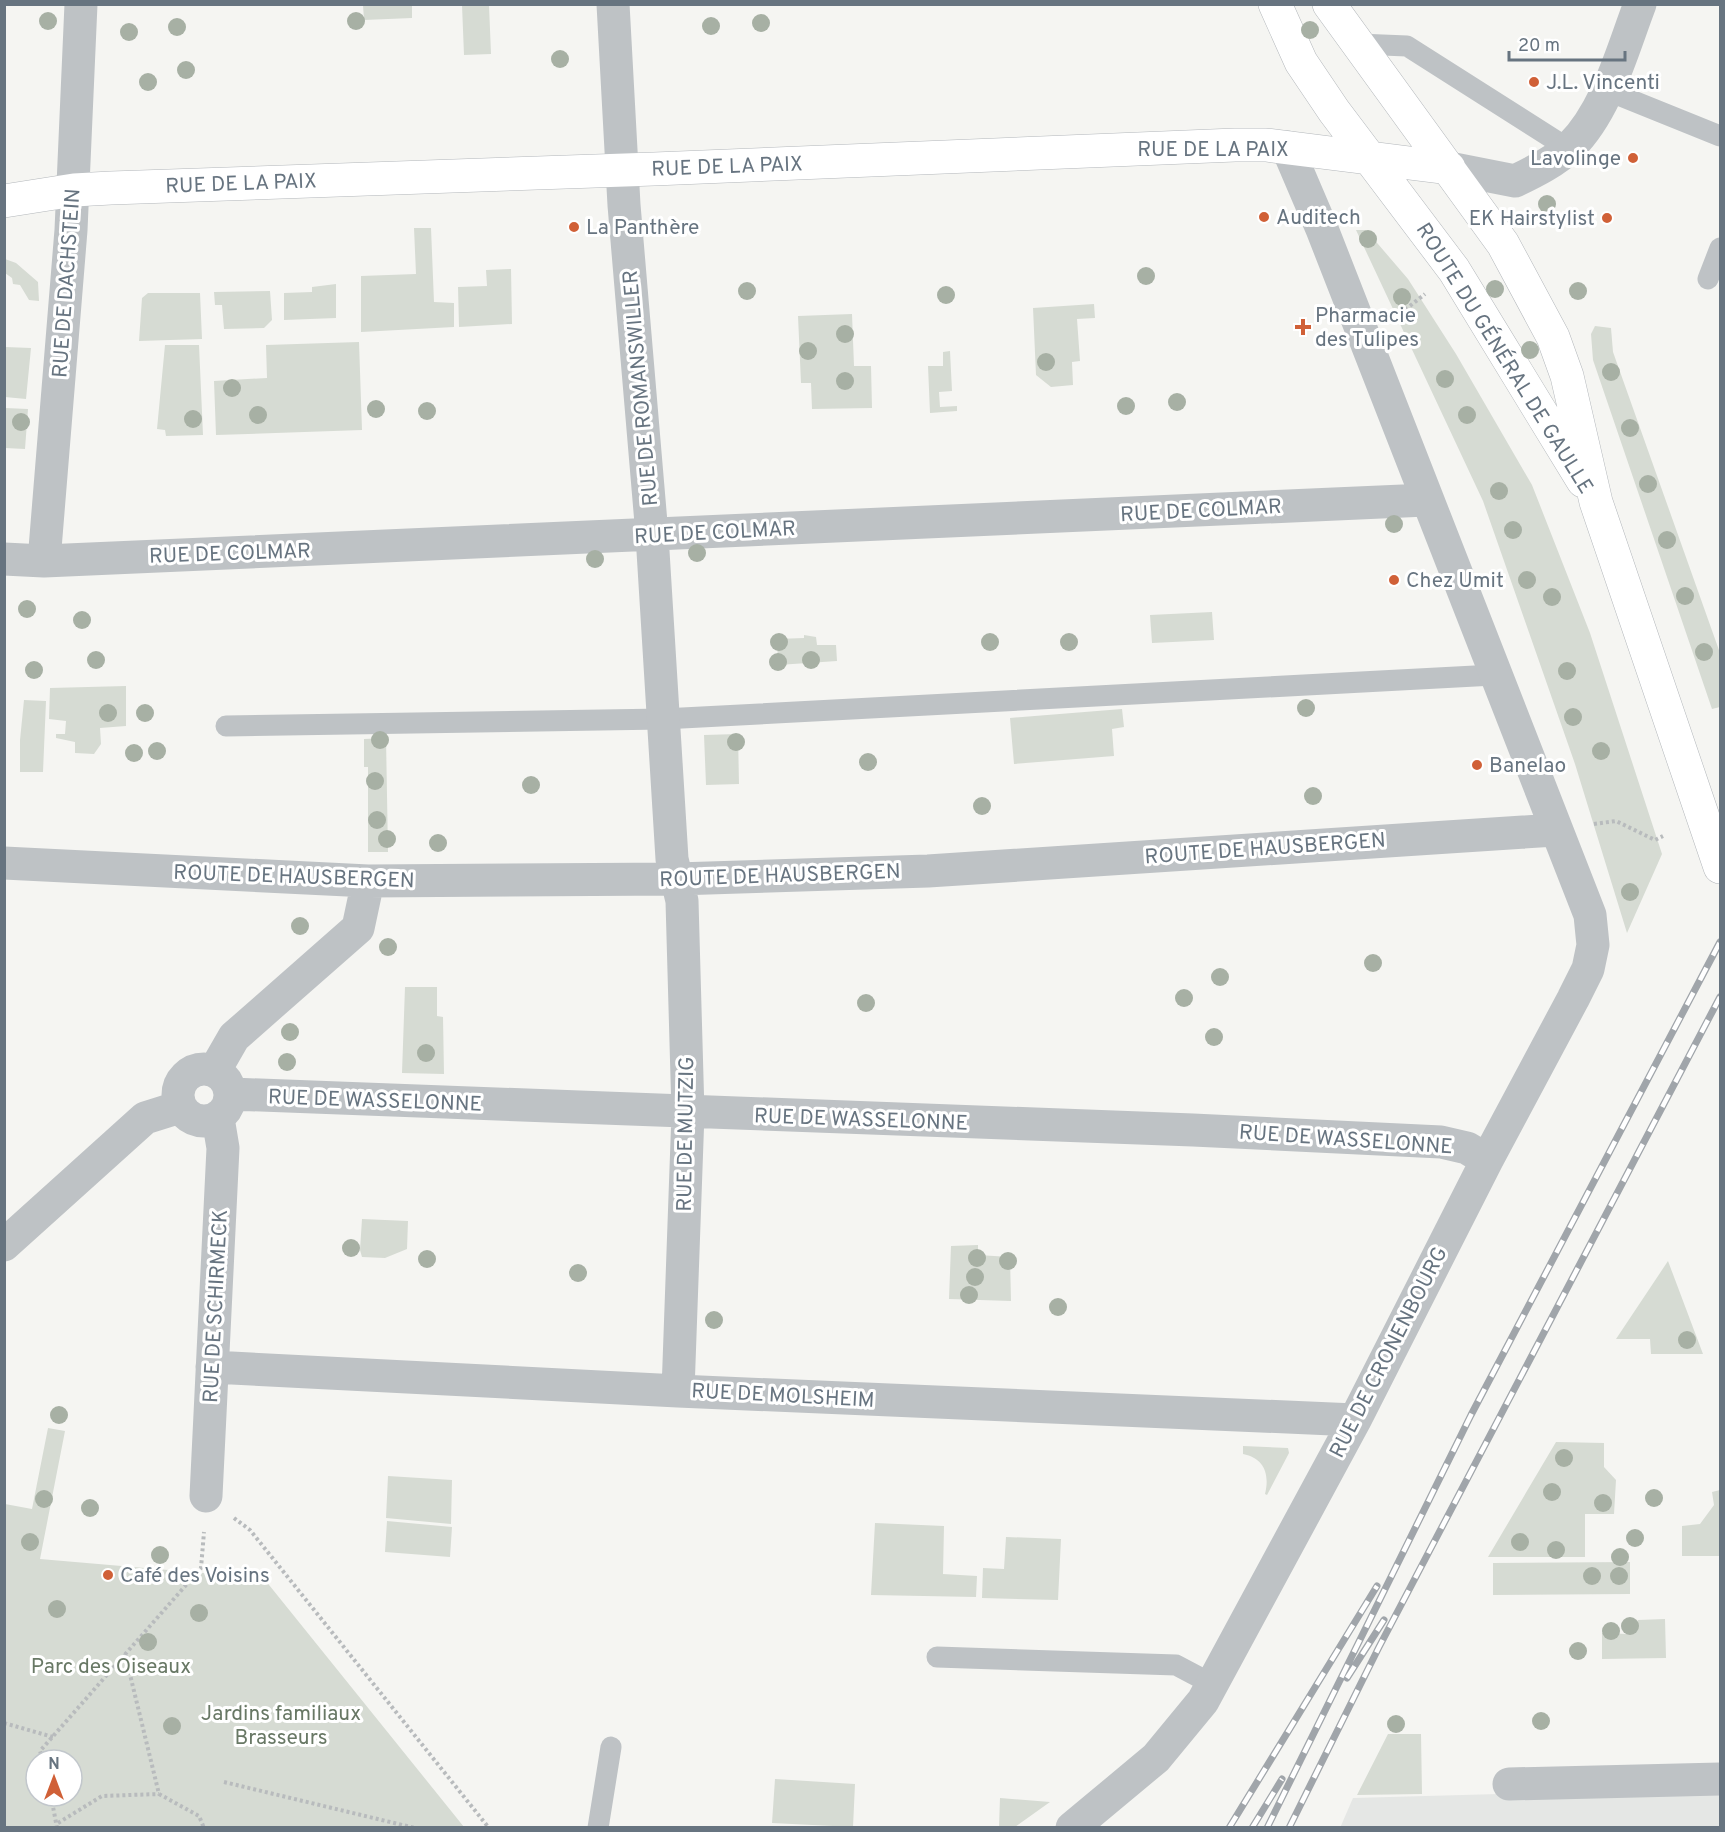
<svg xmlns="http://www.w3.org/2000/svg" width="1725" height="1832" viewBox="0 0 1725 1832" font-family="Overpass,sans-serif">
	<style>
		.built { fill: #e5e7e5 }
		.green { fill: #d6dbd3; fill-rule: evenodd }
		.lines { fill: none; stroke-linecap: round; stroke-linejoin: round }
		.secondary-casing { stroke: #b3b7bb; stroke-width: 34 }
		.path { stroke: #b8bbbd; stroke-width: 4; stroke-dasharray: 3 3; stroke-linecap: butt }
		.lane { stroke: #bec2c5; stroke-width: 21 }
		.street { stroke: #bec2c5; stroke-width: 33 }
		.secondary { stroke: #fff; stroke-width: 33 }
		.rail-casing { stroke: #a0a5aa; stroke-width: 7 }
		.rail { stroke: #fff; stroke-width: 4.5; stroke-dasharray: 14; stroke-linecap: butt }
		.tree { fill: #a7b0a4 }
		.poi-dot { fill: #d06037; stroke: #fff; stroke-width: 2 }
		.labels { text-anchor: middle; stroke-width: 6; stroke-linejoin: round; paint-order: stroke }
		.poi-label { font-size: 21px; fill: #677480; stroke: #fff; text-anchor: start }
		.street-label { font-size: 21px; fill: #677480; stroke: #fff }
		.park-label { font-size: 21px; fill: #687865; stroke: #fff }
	</style>
	<rect width="100%" height="100%" fill="#f5f5f2"/>
	<path class="built" d="M1720,1788V1827L1340,1828L1353,1798Z"/>
	<path class="green" d="M363,5H412V18L364,20Z
		M462,5H489L491,54L464,55Z
		M414,228H431L434,302L454,303V327L361,332V276L416,274Z
		M1356,230H1366L1408,279L1456,354L1532,485L1590,633L1662,854L1627,933L1575,764L1483,501Z
		M5,259L16,263L38,282L39,301L29,300L20,285L13,284L12,278L5,273Z
		M511,269L512,324L459,327L458,287L487,286L486,270Z
		M336,284V318L284,320V293L312,292V287Z
		M270,291L272,320L264,328L224,329L222,305H215L214,292Z
		M148,293H200L202,339L139,341L142,298Z
		M1094,304L1095,318L1077,319L1080,361L1072,362L1073,385L1051,387L1036,375L1033,308Z
		M852,314L854,366H871L872,408L812,409L811,383H801L798,316Z
		M1595,326L1611,328L1613,352L1720,653V707L1712,709L1593,360L1591,334Z
		M359,342L362,430L216,435L214,381L267,378L266,345Z
		M165,345H199L203,435L166,436L165,430L157,429Z
		M5,347L31,348L26,399L5,397Z
		M950,351L952,391L939,392L940,407L957,406V411L930,413L928,366H943V352Z
		M5,408L28,409L25,449L5,448Z
		M1212,612L1214,640L1152,643L1150,615Z
		M804,635L816,637L817,645H836L837,661L778,665L777,639L804,638Z
		M126,686V726L100,728L101,744L94,754L75,753V742L56,738V734H65L66,721L49,719L50,688Z
		M24,700L46,701L43,772H20V740Z
		M1122,709L1124,727L1112,729L1114,756L1014,764L1010,718Z
		M738,734L739,784L706,785L704,735Z
		M386,738L388,852H368V767H364V739Z
		M405,987H437V1016L443,1017L444,1074L402,1073Z
		M362,1219L408,1221L407,1249L385,1258L362,1257L360,1250Z
		M978,1245V1255L1010,1257L1011,1301L949,1299L951,1246Z
		M1668,1261L1703,1354H1651L1650,1339H1616Z
		M48,1428L65,1431L40,1559L238,1576L257,1570L464,1827H5V1504L32,1509ZM36,1760H72V1796H36Z
		M1556,1442L1604,1443V1467L1616,1480L1614,1514H1585V1557H1488Z
		M1243,1446L1288,1448L1289,1453L1267,1495L1265,1494C1270,1474 1264,1458 1243,1454Z
		M388,1476L452,1480L451,1524L386,1518Z
		M1720,1490V1556H1682V1526L1700,1524L1714,1505L1712,1492Z
		M387,1521L452,1527L450,1557L385,1552Z
		M875,1523L944,1526L943,1574L977,1576L976,1597L871,1595Z
		M1006,1537L1061,1539L1058,1600L982,1598L983,1568L1004,1569Z
		M1630,1562V1594L1493,1595V1563Z
		M1665,1619L1666,1658L1602,1659V1633L1627,1634L1638,1620Z
		M1388,1734H1421L1422,1794L1357,1795Z
		M775,1779L855,1784L853,1827L772,1823Z
		M1000,1798L1050,1802L1015,1827H999Z"/>
	<g class="lines">
		<defs>
			<path id="secondary" d="M1275,4L1301,62L1334,111L1454,270L1583,481
				M1329,4L1503,244L1553,337L1567,376L1596,502L1720,867
				M4,201L74,190L111,188L654,169L1235,145H1266L1449,168"/>
		</defs>
		<use href="#secondary" class="secondary-casing"/>
		<path class="path" d="M1394,314L1406,309L1425,294
			M1594,824L1616,821L1655,840L1663,836
			M234,1518L250,1530L489,1828
			M125,1654L159,1794L199,1816L204,1828
			M4,1723L53,1737
			M43,1760L40,1751L201,1568L204,1532
			M224,1782L415,1828
			M51,1796L57,1828
			M58,1823L102,1796L159,1794"/>
		<path class="lane" d="M1358,44L1407,46L1569,149
			M1606,90L1720,136
			M1708,279L1720,248
			M226,726L663,719L1494,675
			M937,1657L1176,1665L1212,1684
			M598,1828L611,1747"/>
		<path class="street" d="M613,4L624,205L652,535L672,859L682,901L688,1113L678,1391
			M1449,168L1515,181C1534,172 1556,161 1571,146C1607,110 1622,51 1640,4
			M4,559L44,561L1426,500
			M44,561L71,230L81,4
			M4,863L368,881L677,879L928,871L1555,830
			M178 1095a26 26 0 1 1 52 0a26 26 0 1 1-52 0Z
			M215,1070L234,1037L358,928L368,881
			M231,1094L1193,1130L1441,1142L1467,1148L1487,1160
			M4,1245L145,1118L180,1107
			M212,1367L678,1391L1355,1420
			M206,1496L223,1148L218,1118
			M1509,1784L1720,1779
			M1072,1828L1156,1758L1203,1701L1355,1420L1487,1160L1573,999L1588,969L1593,945L1590,915L1322,229L1287,147"/>
		<use href="#secondary" class="secondary"/>
		<defs>
			<path id="rail" d="M1347,1678L1384,1620
				M1229,1828L1377,1586
				M1252,1828L1282,1779
				M1267,1828L1471,1415L1720,942
				M1289,1828L1379,1647L1720,997"/>
		</defs>
		<use href="#rail" class="rail-casing"/>
		<use href="#rail" class="rail"/>
	</g>
	<g class="tree">
		<circle cx="48" cy="21" r="9"/>
		<circle cx="356" cy="21" r="9"/>
		<circle cx="761" cy="23" r="9"/>
		<circle cx="711" cy="26" r="9"/>
		<circle cx="177" cy="27" r="9"/>
		<circle cx="1310" cy="30" r="9"/>
		<circle cx="129" cy="32" r="9"/>
		<circle cx="560" cy="59" r="9"/>
		<circle cx="186" cy="70" r="9"/>
		<circle cx="148" cy="82" r="9"/>
		<circle cx="1547" cy="204" r="9"/>
		<circle cx="1368" cy="239" r="9"/>
		<circle cx="1146" cy="276" r="9"/>
		<circle cx="1495" cy="289" r="9"/>
		<circle cx="747" cy="291" r="9"/>
		<circle cx="1578" cy="291" r="9"/>
		<circle cx="946" cy="295" r="9"/>
		<circle cx="1402" cy="297" r="9"/>
		<circle cx="845" cy="334" r="9"/>
		<circle cx="1530" cy="350" r="9"/>
		<circle cx="808" cy="351" r="9"/>
		<circle cx="1046" cy="362" r="9"/>
		<circle cx="1611" cy="372" r="9"/>
		<circle cx="1445" cy="379" r="9"/>
		<circle cx="845" cy="381" r="9"/>
		<circle cx="232" cy="388" r="9"/>
		<circle cx="1177" cy="402" r="9"/>
		<circle cx="1126" cy="406" r="9"/>
		<circle cx="376" cy="409" r="9"/>
		<circle cx="427" cy="411" r="9"/>
		<circle cx="258" cy="415" r="9"/>
		<circle cx="1467" cy="415" r="9"/>
		<circle cx="193" cy="419" r="9"/>
		<circle cx="21" cy="422" r="9"/>
		<circle cx="1630" cy="428" r="9"/>
		<circle cx="1648" cy="484" r="9"/>
		<circle cx="1499" cy="491" r="9"/>
		<circle cx="1394" cy="524" r="9"/>
		<circle cx="1513" cy="530" r="9"/>
		<circle cx="1667" cy="540" r="9"/>
		<circle cx="697" cy="553" r="9"/>
		<circle cx="595" cy="559" r="9"/>
		<circle cx="1527" cy="580" r="9"/>
		<circle cx="1685" cy="596" r="9"/>
		<circle cx="1552" cy="597" r="9"/>
		<circle cx="27" cy="609" r="9"/>
		<circle cx="82" cy="620" r="9"/>
		<circle cx="779" cy="642" r="9"/>
		<circle cx="990" cy="642" r="9"/>
		<circle cx="1069" cy="642" r="9"/>
		<circle cx="1704" cy="652" r="9"/>
		<circle cx="96" cy="660" r="9"/>
		<circle cx="811" cy="660" r="9"/>
		<circle cx="778" cy="662" r="9"/>
		<circle cx="34" cy="670" r="9"/>
		<circle cx="1567" cy="671" r="9"/>
		<circle cx="1306" cy="708" r="9"/>
		<circle cx="108" cy="713" r="9"/>
		<circle cx="145" cy="713" r="9"/>
		<circle cx="1573" cy="717" r="9"/>
		<circle cx="380" cy="740" r="9"/>
		<circle cx="736" cy="742" r="9"/>
		<circle cx="157" cy="751" r="9"/>
		<circle cx="1601" cy="751" r="9"/>
		<circle cx="134" cy="753" r="9"/>
		<circle cx="868" cy="762" r="9"/>
		<circle cx="375" cy="781" r="9"/>
		<circle cx="531" cy="785" r="9"/>
		<circle cx="1313" cy="796" r="9"/>
		<circle cx="982" cy="806" r="9"/>
		<circle cx="377" cy="820" r="9"/>
		<circle cx="387" cy="839" r="9"/>
		<circle cx="438" cy="843" r="9"/>
		<circle cx="1630" cy="892" r="9"/>
		<circle cx="300" cy="926" r="9"/>
		<circle cx="388" cy="947" r="9"/>
		<circle cx="1373" cy="963" r="9"/>
		<circle cx="1220" cy="977" r="9"/>
		<circle cx="1184" cy="998" r="9"/>
		<circle cx="866" cy="1003" r="9"/>
		<circle cx="290" cy="1032" r="9"/>
		<circle cx="1214" cy="1037" r="9"/>
		<circle cx="426" cy="1053" r="9"/>
		<circle cx="287" cy="1062" r="9"/>
		<circle cx="351" cy="1248" r="9"/>
		<circle cx="977" cy="1258" r="9"/>
		<circle cx="427" cy="1259" r="9"/>
		<circle cx="1008" cy="1261" r="9"/>
		<circle cx="578" cy="1273" r="9"/>
		<circle cx="975" cy="1277" r="9"/>
		<circle cx="969" cy="1295" r="9"/>
		<circle cx="1058" cy="1307" r="9"/>
		<circle cx="714" cy="1320" r="9"/>
		<circle cx="1687" cy="1340" r="9"/>
		<circle cx="59" cy="1415" r="9"/>
		<circle cx="1564" cy="1458" r="9"/>
		<circle cx="1552" cy="1492" r="9"/>
		<circle cx="1654" cy="1498" r="9"/>
		<circle cx="44" cy="1499" r="9"/>
		<circle cx="1603" cy="1503" r="9"/>
		<circle cx="90" cy="1508" r="9"/>
		<circle cx="1635" cy="1538" r="9"/>
		<circle cx="30" cy="1542" r="9"/>
		<circle cx="1520" cy="1542" r="9"/>
		<circle cx="1556" cy="1550" r="9"/>
		<circle cx="160" cy="1555" r="9"/>
		<circle cx="1620" cy="1557" r="9"/>
		<circle cx="1592" cy="1576" r="9"/>
		<circle cx="1619" cy="1576" r="9"/>
		<circle cx="57" cy="1609" r="9"/>
		<circle cx="199" cy="1613" r="9"/>
		<circle cx="1630" cy="1626" r="9"/>
		<circle cx="1611" cy="1631" r="9"/>
		<circle cx="148" cy="1642" r="9"/>
		<circle cx="1578" cy="1651" r="9"/>
		<circle cx="1541" cy="1721" r="9"/>
		<circle cx="1396" cy="1724" r="9"/>
		<circle cx="172" cy="1726" r="9"/>
	</g>
	<g class="poi-dot">
		<circle cx="1534" cy="82" r="6"/>
		<circle cx="1633" cy="158" r="6"/>
		<circle cx="1264" cy="217" r="6"/>
		<circle cx="1607" cy="218" r="6"/>
		<circle cx="574" cy="227" r="6"/>
		<path d="M1300 318h6v6h6v6h-6v6h-6v-6h-6v-6h6z"/>
		<circle cx="1394" cy="580" r="6"/>
		<circle cx="1477" cy="765" r="6"/>
		<circle cx="108" cy="1575" r="6"/>
	</g>
	<g class="labels">
		<g class="poi-label">
			<text x="1546" y="89">J.L. Vincenti</text>
			<text x="1621" y="165" text-anchor="end">Lavolinge</text>
			<text x="1276" y="224">Auditech</text>
			<text x="1595" y="225" text-anchor="end">EK Hairstylist</text>
			<text x="586" y="234">La Panthère</text>
			<text x="1315" y="322">Pharmacie<tspan x="1315" dy="24">des Tulipes</tspan></text>
			<text x="1406" y="587">Chez Umit</text>
			<text x="1489" y="772">Banelao</text>
			<text x="120" y="1582">Café des Voisins</text>
		</g>
		<g class="street-label">
			<text x="1213" y="156">RUE DE LA PAIX</text>
			<text transform="translate(727 166) rotate(-2)" y="7">RUE DE LA PAIX</text>
			<text transform="translate(241 183) rotate(-2)" y="7">RUE DE LA PAIX</text>
			<text transform="translate(66 283) rotate(-86)" y="7">RUE DE DACHSTEIN</text>
			<text transform="translate(1505 358) rotate(58)" y="7">ROUTE DU GÉNÉRAL DE GAULLE</text>
			<text transform="translate(640 388) rotate(-95)" y="7">RUE DE ROMANSWILLER</text>
			<text transform="translate(1201 510) rotate(-3)" y="7">RUE DE COLMAR</text>
			<text transform="translate(715 532) rotate(-3)" y="7">RUE DE COLMAR</text>
			<text transform="translate(230 553) rotate(-2)" y="7">RUE DE COLMAR</text>
			<text transform="translate(1265 848) rotate(-4)" y="7">ROUTE DE HAUSBERGEN</text>
			<text transform="translate(780 875) rotate(-2)" y="7">ROUTE DE HAUSBERGEN</text>
			<text transform="translate(294 876) rotate(2)" y="7">ROUTE DE HAUSBERGEN</text>
			<text transform="translate(375 1100) rotate(2)" y="7">RUE DE WASSELONNE</text>
			<text transform="translate(861 1119) rotate(2)" y="7">RUE DE WASSELONNE</text>
			<text transform="translate(685 1134) rotate(-89)" y="7">RUE DE MUTZIG</text>
			<text transform="translate(1346 1139) rotate(4)" y="7">RUE DE WASSELONNE</text>
			<text transform="translate(215 1306) rotate(-87)" y="7">RUE DE SCHIRMECK</text>
			<text transform="translate(1388 1352) rotate(-63)" y="7">RUE DE CRONENBOURG</text>
			<text transform="translate(783 1395) rotate(3)" y="7">RUE DE MOLSHEIM</text>
		</g>
		<g class="park-label">
			<text x="111" y="1673">Parc des Oiseaux</text>
			<text x="281" y="1720">Jardins familiaux<tspan x="281" dy="24">Brasseurs</tspan></text>
		</g>
	</g>
	<rect width="1725" height="1832" fill="none" stroke="#677480" stroke-width="12"/>
	<g transform="translate(54 1778)"><circle r="28" fill="#ffffff" stroke="#c2c7cc" stroke-width="1.5"/>
	<path d="M0-4.5L10 22L0 15L-10 22Z" fill="#d06037"/>
	<text y="-9" font-size="16" font-weight="bold" text-anchor="middle" fill="#677480">N</text>
	</g>
	<path d="M1509 51v9h116v-9" fill="none" stroke="#677480" stroke-width="3"/>
	<text x="1518" y="51" font-size="18" fill="#677480" stroke="#ffffff" stroke-width="4.5" paint-order="stroke">20 m</text>
</svg>
